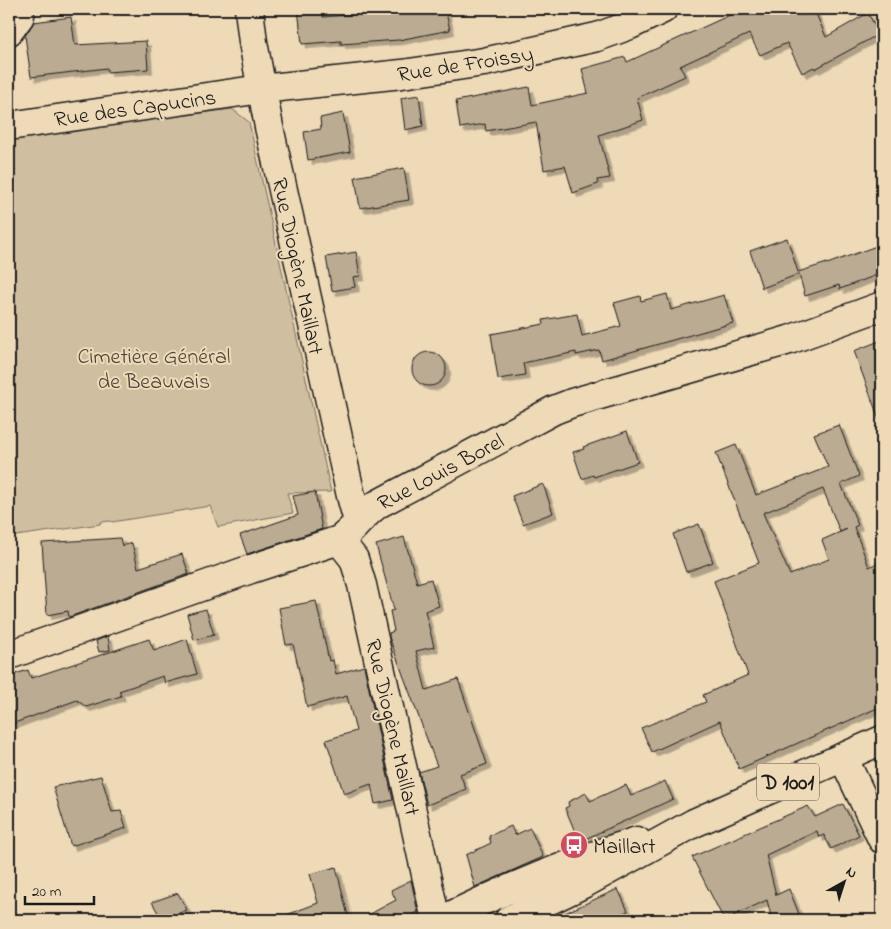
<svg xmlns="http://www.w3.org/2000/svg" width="891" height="929" viewBox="0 0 891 929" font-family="'Indie Flower',sans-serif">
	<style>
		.green { fill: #d0bea1; stroke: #766d5e }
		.building { fill: #bbab92; stroke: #1c1c1c; fill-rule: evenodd; filter: url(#shadow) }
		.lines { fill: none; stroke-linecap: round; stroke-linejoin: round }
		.minor-casing { stroke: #1c1c1c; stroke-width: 31 }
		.major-casing { stroke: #1c1c1c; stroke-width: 31 }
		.minor { stroke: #efdab8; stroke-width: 28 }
		.major { stroke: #efdab8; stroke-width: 28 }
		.labels { text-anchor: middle; stroke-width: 4; stroke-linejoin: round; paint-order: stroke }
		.shield { fill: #efdab8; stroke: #5b554b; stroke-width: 1 }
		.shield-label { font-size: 21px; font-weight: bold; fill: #1c1c1c }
		.street-label { font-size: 22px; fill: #1c1c1c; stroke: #efdab8 }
		.park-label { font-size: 22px; fill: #49443d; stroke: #efdab8 }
		.poi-label { font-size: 22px; fill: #1c1c1c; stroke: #efdab8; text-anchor: start }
	</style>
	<defs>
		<filter id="shadow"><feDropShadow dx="4.5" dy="4.5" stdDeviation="0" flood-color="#0004"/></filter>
	</defs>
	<rect width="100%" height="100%" fill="#efdab8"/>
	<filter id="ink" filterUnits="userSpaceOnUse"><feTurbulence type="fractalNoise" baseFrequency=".02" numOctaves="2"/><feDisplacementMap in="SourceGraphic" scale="10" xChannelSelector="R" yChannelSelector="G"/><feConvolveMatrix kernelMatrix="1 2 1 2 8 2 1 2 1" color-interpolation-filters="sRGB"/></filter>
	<g filter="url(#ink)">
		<path class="green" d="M232,109L249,122L331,492L287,493L293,513L218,527L210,506L112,522L111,521L100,522V524L9,537V139Z"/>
		<path class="building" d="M298,9H322L323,17L383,12V16L421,9H445L450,30L399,40L341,44V41L302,44Z
			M743,9H796L799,15L814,9L826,37L868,13L879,34L815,69L814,67L802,73L787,43L760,55L749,34L680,66L685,76L637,98L643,120L599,135L610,178L597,180L598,184L573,193L565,166L544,170L536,122L486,131L485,124L460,128L456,101L529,87L532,105L588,93L582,69L625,57L627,62Z
			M71,17L75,45L146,41L148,69L107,72V68L31,77L25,36L34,22Z
			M419,95L423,126L405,130L401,98Z
			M343,113L350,152L308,160L304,132L321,129L320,118Z
			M404,168L409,200L360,208L355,177Z
			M787,238L798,272L827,263V264L882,244V273L840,289L839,285L805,296L799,274L762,288L750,251Z
			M356,252L360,276L353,277L355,287L332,291L326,257Z
			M667,294L671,310L724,295L733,323L602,360L599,350L576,355V352L523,363L525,375L498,379L491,334L544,324L543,320L577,314L582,336L621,326L614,303L640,296L641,301Z
			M882,340V422H880L854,351Z
			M412 369a17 17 0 1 1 34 0a17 17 0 1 1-34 0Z
			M839,425L859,476L841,484L858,525L854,527L869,567L882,561V706L739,769L720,721L652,752L641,728L706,702L703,695L748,675L714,581L759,563L716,453L736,445L756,495L828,467L814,434ZM823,489L840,532L847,529L822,540L829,559L790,575L763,513Z
			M627,431L638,462L594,477L593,475L582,479L573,452L584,449L583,447Z
			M543,484L553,513L523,524L512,496Z
			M315,492L322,529L247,554L240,535L298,515L293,496Z
			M699,524L713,562L686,572L673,534Z
			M404,537L417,583L431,579L439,606L425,611L434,647L416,651L426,690L458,679L487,764L460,774L466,789L427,805L419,772L437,766L389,637V633L394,631L390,611L394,610L376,545Z
			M120,538L122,546L132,543L138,568L182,554L189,574L69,617L68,611L47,615L42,543Z
			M316,601L329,661L333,660L336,674L364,666L393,800L375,804L371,784L344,794L326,740L356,731L347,696L307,707L293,644L286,645L279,608Z
			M206,609L214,635L194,640L187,614Z
			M108,636L110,650L99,652L96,641Z
			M149,639L154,651L187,639L197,674L165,683L163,676L119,691L121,696L86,707L77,700L9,725V676L28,670L31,678Z
			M101,776L112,812L121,811L126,828L71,846L53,787Z
			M665,781L673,799L585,839L583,835L577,836L565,808L569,806L568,802L586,793L590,801L626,785L631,796Z
			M843,804L859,835L831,849L824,835L819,837L817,831L766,855L776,895L789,889L799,914L784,920H772L767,900L724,920L692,857L808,806L815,817Z
			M511,826L515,835L530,828L543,857L475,887L466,855L491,843L489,836Z
			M336,867L349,920H276V919L318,903L310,874Z
			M411,880L418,912L403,920H359L396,900L391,890Z
			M618,889L628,911L607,920H549Z
			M178,893L187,910L162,920L152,902Z"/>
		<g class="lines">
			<defs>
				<path id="minor" d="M249,9L253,42L269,127L351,496L358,521
					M9,31L20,16
					M9,126L261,89L402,74L484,62L597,37L630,25L663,9
					M339,540L354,559L362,585L436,920
					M9,655L251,569L339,540C354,530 363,514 378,504L554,410L572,403L789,340L882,306
					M843,757L882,839"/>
				<path id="major" d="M442,920C505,889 570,862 637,841
					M509,920L587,882L694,823L882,740"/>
			</defs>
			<use href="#minor" class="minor-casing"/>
			<use href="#major" class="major-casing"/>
			<use href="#minor" class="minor"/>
			<use href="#major" class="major"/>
		</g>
	</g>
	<defs>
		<symbol id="bus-disc" viewBox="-11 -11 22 22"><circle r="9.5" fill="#d1495b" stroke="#efdab8"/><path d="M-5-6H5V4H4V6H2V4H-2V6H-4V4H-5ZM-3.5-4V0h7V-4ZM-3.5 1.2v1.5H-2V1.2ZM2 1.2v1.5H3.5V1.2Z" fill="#fff"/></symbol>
	</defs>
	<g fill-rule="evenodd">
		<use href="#bus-disc" x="558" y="829" width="32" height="32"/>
	</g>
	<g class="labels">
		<rect class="shield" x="757" y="763.5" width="62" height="37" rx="4"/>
		<g class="shield-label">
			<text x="788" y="789">D 1001</text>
		</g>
		<g class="street-label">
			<text transform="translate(465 63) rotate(-9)" y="8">Rue de Froissy</text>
			<text transform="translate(135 107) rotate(-8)" y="8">Rue des Capucins</text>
			<text transform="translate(299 266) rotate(78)" y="8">Rue Diogène Maillart</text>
			<text transform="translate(440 471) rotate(-28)" y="8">Rue Louis Borel</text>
			<text transform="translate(394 727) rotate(77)" y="8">Rue Diogène Maillart</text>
		</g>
		<g class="park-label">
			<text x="154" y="363">Cimetière Général<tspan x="154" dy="25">de Beauvais</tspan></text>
		</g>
		<g class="poi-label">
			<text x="593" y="853">Maillart</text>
		</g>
	</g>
	<rect width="891" height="929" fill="none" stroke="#efdab8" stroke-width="30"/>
	<rect x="15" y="15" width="861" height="899" fill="none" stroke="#1c1c1c" stroke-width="2" filter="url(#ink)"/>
	<g transform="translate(844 882) rotate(39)" stroke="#efdab8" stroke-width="4" paint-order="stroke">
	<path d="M0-4L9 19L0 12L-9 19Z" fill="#1c1c1c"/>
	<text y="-8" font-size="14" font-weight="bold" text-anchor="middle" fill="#1c1c1c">N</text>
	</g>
	<path d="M25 896v8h69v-8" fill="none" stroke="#1c1c1c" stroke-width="2.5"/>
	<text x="32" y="896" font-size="15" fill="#1c1c1c" stroke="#efdab8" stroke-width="4" paint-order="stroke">20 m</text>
</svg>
